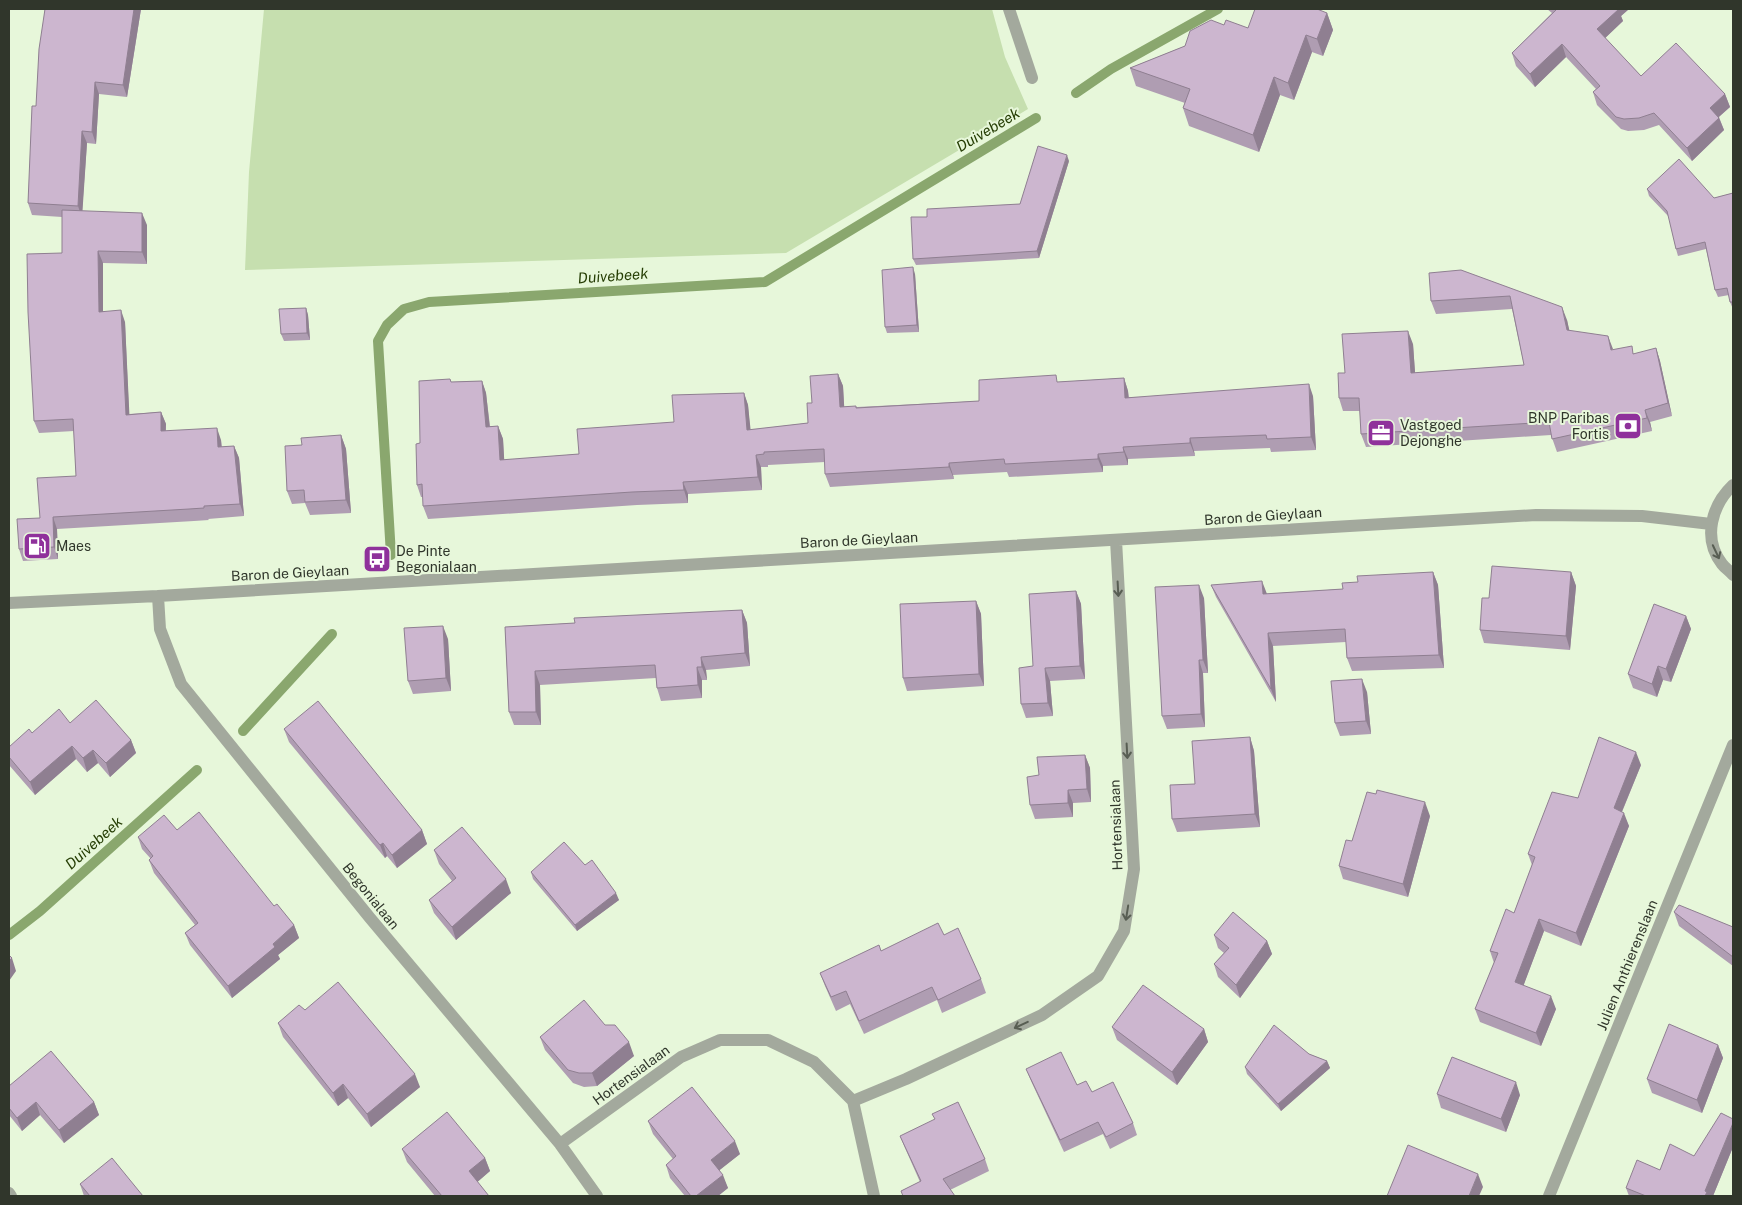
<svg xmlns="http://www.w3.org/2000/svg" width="1742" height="1205" viewBox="0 0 1742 1205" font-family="'Public Sans',sans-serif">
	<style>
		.green { fill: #c6dfaf }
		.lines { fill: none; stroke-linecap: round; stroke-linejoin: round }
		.stream { stroke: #8aa76e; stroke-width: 10 }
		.minor { stroke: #a3a99d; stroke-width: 12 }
		.wall { fill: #af9db2 }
		.shaded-wall { fill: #8f7f91 }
		.building { fill: #ccb6cf; stroke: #8f7f91 }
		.oneway { stroke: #585e53 }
		.labels { text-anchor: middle; stroke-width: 4; stroke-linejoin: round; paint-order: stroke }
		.poi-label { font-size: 14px; fill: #30362b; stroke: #e7f7da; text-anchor: start }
		.street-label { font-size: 14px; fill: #30362b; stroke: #e7f7da }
		.water-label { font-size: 15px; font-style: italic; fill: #263e05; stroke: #e7f7da }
	</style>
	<rect width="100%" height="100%" fill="#e7f7da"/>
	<path class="green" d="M264,9H992L1005,57L1028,109L786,253L245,270L249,172Z"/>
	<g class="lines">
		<path class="stream" d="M1076,93L1111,69L1218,9
			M391,555L378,341L387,325L404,309L429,302L765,282L1036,118
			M243,731L332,634
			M9,935L40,911L197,770"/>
		<path class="minor" d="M1009,9L1032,78
			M1733,485C1712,505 1702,538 1722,564C1725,568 1730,571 1733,575
			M158,596L160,629L181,684L370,918L560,1144L597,1196
			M9,603L158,596L1536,515L1642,516L1711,524
			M853,1101L906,1079L1042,1015L1098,976L1124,931L1134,869L1116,540
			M560,1144L681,1057L720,1040H768L814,1062L853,1101L874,1196
			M9,1193L11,1196
			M1549,1196L1733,745"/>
	</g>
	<path class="wall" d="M45,9H141L127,97L99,94L96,144L87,143L82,211L147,225V264L103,263V311L125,322L129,414L161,412L166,424V431L221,440L222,447L234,446L239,458L244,516L208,519L209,520L194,521L57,529L58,559L23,561L19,549L40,518L76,476L74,431L39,433L34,421L62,253V217L32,215L28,203Z
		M1547,9H1629L1621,16L1623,21L1605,38L1641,76L1725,94L1730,107L1719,117L1724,130L1692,161L1659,125L1644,130L1628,131L1621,129L1597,105L1593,92L1596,89L1566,57L1535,87L1516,66L1512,53L1552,13Z
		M1327,13L1333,30L1323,56L1312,52L1294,100L1280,95L1259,152L1189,126L1183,108L1185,103L1136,86L1130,68L1185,46L1224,25L1248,28Z
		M1069,161L1039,258L916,265L913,259L927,217L1020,204Z
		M1647,189L1714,198L1733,193V309L1730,302L1729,295L1718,297L1715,290L1706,249L1678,256L1676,249L1669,217L1649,196Z
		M1461,270L1567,320L1569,330L1613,350L1635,354L1656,348L1660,361L1672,416L1650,422L1652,431L1557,452L1551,435L1366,447L1361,434L1360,411H1343L1339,398L1345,373L1413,344L1415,373L1524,365L1512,309L1436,314L1431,301Z
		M915,274L919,332L887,333L885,327Z
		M306,308L308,315L310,340L284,341L281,334Z
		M838,374L843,386L844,407H857L979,401L1059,382L1124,378L1128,391L1129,397L1313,396L1316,450L1271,452L1270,448L1194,451L1195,456L1128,459V465L1103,466V472L1009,477L1007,472L953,475L954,479L830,487L825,474V462L768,465V467H761L762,490L688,494V503L637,505L428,519L423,506V497H421L417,485L420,443L450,379L451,382L482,381L486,393L490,426H498L503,439L504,460L579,454L674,422L744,393L748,405L750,430L808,423L812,403Z
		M341,435L346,449L351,513L310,515L305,503L292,504L287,491L302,445Z
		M1433,572L1438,585L1444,668L1352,671L1347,658L1346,642L1273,646L1276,702L1216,597L1211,585L1267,594L1343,589L1358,582Z
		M1571,572L1576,586L1570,650L1484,643L1480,630Z
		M1076,591L1081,604L1085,679L1050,681L1053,716L1026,718L1021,704L1033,666Z
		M1204,598L1208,673H1203L1205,727L1167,729L1162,716Z
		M976,601L981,614L984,686L907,691L903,678Z
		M742,610L747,623L750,666L706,670L707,680H702V698L661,701L657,688L656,678L540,685L541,725H514L509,712L505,627L575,623Z
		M1686,616L1691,629L1671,682L1663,680L1657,697L1633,688L1628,674Z
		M448,639L451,691L413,694L408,681Z
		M1367,692L1371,734L1340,736L1335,723Z
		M70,723L131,740L136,753L110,777L98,763L87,772L76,759L35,795L9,765V747L32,733Z
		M284,729L422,830L427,844L397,868L387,856L385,858L289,742Z
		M1250,737L1254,751L1260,827L1177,832L1172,819L1195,784Z
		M1085,755L1090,768L1091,802L1073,803V817L1035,819L1030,805L1039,775Z
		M1641,765L1622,812L1629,826L1581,946L1544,931L1523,986L1556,1009L1541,1046L1480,1022L1475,1009L1494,963L1490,951L1514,913L1532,865L1528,854L1578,798Z
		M1430,816L1408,897L1343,879L1339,866Z
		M177,830L274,906L294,925L299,938L278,955L280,959L232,998L190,945L185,933L195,925L154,873L149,860L151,859L142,849L138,837Z
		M434,850L511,893L456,940L434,913L429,900L452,881L439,864Z
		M585,865L619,900L577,931L533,879L531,872Z
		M1674,912L1733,927V966L1679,926Z
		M944,935L981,979L986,993L942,1013L937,1000L864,1034L850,1004L836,1011L825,986L820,973L881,951Z
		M1214,935L1267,941L1272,954L1240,998L1218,977L1214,964L1224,953L1218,948Z
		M305,1010L420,1087L371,1127L348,1098L338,1106L283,1037L278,1023Z
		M605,1025L634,1056L597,1086L584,1087L573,1083L545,1050L540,1037Z
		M1112,1027L1204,1029L1208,1042L1177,1085L1117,1040Z
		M1718,1045L1723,1058L1702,1113L1652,1093L1647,1079Z
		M1309,1054L1327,1061L1330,1068L1281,1111L1247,1074L1245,1067Z
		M1026,1069L1077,1085L1092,1092L1133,1123L1137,1135L1110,1149L1103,1134L1064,1152L1031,1081Z
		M9,1086L94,1102L99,1115L64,1143L40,1115L22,1131L9,1115Z
		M1437,1094L1520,1095L1506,1132L1441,1108Z
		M648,1121L740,1154L719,1170L728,1188L718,1196H685L670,1178L666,1165L673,1159L653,1134Z
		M900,1136L985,1159L989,1171L950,1190L955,1196H903L901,1191L920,1182L905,1148Z
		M1733,1147L1713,1196H1629L1626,1188L1660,1170L1694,1156Z
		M402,1149L485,1158L490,1171L477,1182L489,1196H435L407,1162Z
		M80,1184L143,1196H84Z"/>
	<path class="shaded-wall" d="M134,9H141L127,97L123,85Z
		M1616,9H1629L1621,16L1623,21L1601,42L1597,29Z
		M1327,13L1333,30L1323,56L1317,39Z
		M1306,35L1312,52L1294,100L1288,83Z
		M1562,44L1566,57L1535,87L1530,74Z
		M1274,77L1280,95L1259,152L1253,135Z
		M95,82L99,94L96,144L92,132Z
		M1725,94L1730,107L1714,121L1710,108Z
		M1719,118L1724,130L1692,161L1687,148Z
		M82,131L87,143L82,218L78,206Z
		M1067,155L1069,161L1039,258L1037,251Z
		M142,213L147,225V264L142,252Z
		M98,251L103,263V324L99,312Z
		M913,267L915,274L919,332L917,325Z
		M1562,307L1567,320L1572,342L1567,330Z
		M306,308L308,315L310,340L307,333Z
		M121,310L125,322L130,427L126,415Z
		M1408,331L1413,344L1416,386L1411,373Z
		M1608,336L1613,349L1611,350Z
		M1656,348L1660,361L1672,416L1668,403Z
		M838,374L843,386L845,420L840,407Z
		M1124,378L1128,391L1129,410L1125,398Z
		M482,381L486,393L491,439L486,427Z
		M1309,384L1313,396L1316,450L1311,437Z
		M744,393L748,405L752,443L747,430Z
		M1645,410L1650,422L1652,431L1647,418Z
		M161,412L166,424L165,443L161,431Z
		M498,426L503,439L505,473L500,460Z
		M217,428L221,440L222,459L218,447Z
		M341,435L346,449L351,513L346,500Z
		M1190,438L1194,451L1195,456L1190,443Z
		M234,446L239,458L244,516L240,504Z
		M1123,447L1128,459V465L1124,452Z
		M1098,454L1103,466V472L1098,459Z
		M756,455L761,467L762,490L758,477Z
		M949,463L953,475L954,479L949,467Z
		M683,482L688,494V503L684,490Z
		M53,517L57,529L58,559L54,547Z
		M1433,572L1438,585L1444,668L1439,655Z
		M1571,572L1576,586L1570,650L1566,636Z
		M1262,581L1267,594H1263Z
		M1199,585L1204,598L1208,673L1203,660Z
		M1076,591L1081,604L1085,679L1080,666Z
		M976,601L981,614L984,686L979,674Z
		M742,610L747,623L750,666L745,653Z
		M1686,616L1691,629L1671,682L1666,669Z
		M443,626L448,639L451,691L446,678Z
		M1268,633L1273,646L1276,702L1271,689Z
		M701,657L706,670L707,680L702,667Z
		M1199,660L1203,673L1205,727L1201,714Z
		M1658,666L1663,680L1657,697L1652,684Z
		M697,667L702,680V698L698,685Z
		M1045,668L1050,681L1053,716L1048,703Z
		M535,671L540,685L541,725L536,712Z
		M1362,679L1367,692L1371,734L1366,721Z
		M1250,737L1254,751L1260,827L1255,814Z
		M131,740L136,753L110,777L106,763Z
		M72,746L76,759L35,795L30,782Z
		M93,750L98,763L87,772L83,758Z
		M1636,752L1641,765L1618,821L1614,808Z
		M1085,755L1090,768L1091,802L1087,789Z
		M1068,790L1073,803V817L1068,803Z
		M1425,802L1430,816L1408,897L1403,884Z
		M1624,813L1629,826L1581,946L1576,933Z
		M422,830L427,844L397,868L392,855Z
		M383,843L387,856L385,858L380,845Z
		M506,879L511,893L456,940L452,927Z
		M616,893L619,900L577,931L575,925Z
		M1539,919L1544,931L1520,995L1515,982Z
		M294,925L299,938L278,955L280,959L232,998L228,986Z
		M1267,941L1272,954L1240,998L1236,985Z
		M12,958L16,971L9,981V961Z
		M1551,996L1556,1009L1541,1046L1536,1033Z
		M1204,1029L1208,1042L1177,1085L1172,1072Z
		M629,1042L634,1056L597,1086L592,1073Z
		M1718,1045L1723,1058L1702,1113L1697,1100Z
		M1327,1061L1330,1068L1281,1111L1278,1104Z
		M415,1074L420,1087L371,1127L367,1114Z
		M1516,1082L1520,1095L1506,1132L1501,1119Z
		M343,1084L348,1098L338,1106L333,1093Z
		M36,1102L40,1115L22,1131L17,1118Z
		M94,1102L99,1115L64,1143L59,1130Z
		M1733,1123V1147L1713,1196H1705V1191Z
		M735,1141L740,1154L716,1173L711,1160Z
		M485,1158L490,1171L474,1185L469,1171Z
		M1478,1174L1483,1187L1479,1196H1469Z
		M723,1175L728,1188L718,1196H696Z"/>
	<path class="building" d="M45,9H134L123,85L95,82L92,132L82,131L78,206L28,203L32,106H36L39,49Z
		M1255,9H1317L1327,13L1317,39L1306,35L1288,83L1274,77L1253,135L1183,108L1190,89L1130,68L1185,46L1190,31L1211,20L1224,25L1226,20L1248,28Z
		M1555,9H1619L1597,29L1641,76L1676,43L1725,94L1710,108L1719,118L1687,148L1654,113L1639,118L1624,119L1616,117L1593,92L1600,86L1562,44L1530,74L1512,53L1556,10Z
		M1038,146L1067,155L1037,251L913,259L911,217H927V209L1020,204Z
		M1679,159L1714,198L1733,193V302H1730L1727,288L1715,290L1705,242L1676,249L1667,211L1647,189Z
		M62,210L142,213V252L98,251L99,312L121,310L126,415L161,412V431L217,428L218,447L234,446L240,504L204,506V508L189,509L53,517L54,547L19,549L17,519L40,518L37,478L76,476L73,419L34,421L28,312L27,254L62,253Z
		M913,267L917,325L885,327L882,270Z
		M1461,270L1562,307L1567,330L1608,336L1611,350L1632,346L1633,354L1656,348L1668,403L1645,410L1647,418L1552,439L1549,422L1361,434L1359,398H1339L1338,373H1345L1342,334L1408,331L1411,373L1524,365L1510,296L1431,301L1429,273Z
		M306,308L307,333L281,334L279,309Z
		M838,374L840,407L856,406V408L979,401V380L1056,375L1057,382L1124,378L1125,398L1309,384L1311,437L1267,439L1266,435L1190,438V443L1123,447L1124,452L1098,454V459L1005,464L1004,459L949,463V467L825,474L824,449L764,452V454L756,455L758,477L683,482L684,490L632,492L423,506L422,484L417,485L416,444L420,443L419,381L450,379L451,382L482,381L486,427L498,426L500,460L579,454L577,429L674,422L672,395L744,393L747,430L808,423L807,403H812L810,376Z
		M341,435L346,500L305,502L304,490L287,491L285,446L302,445L301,438Z
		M1492,566L1571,572L1566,636L1480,630L1482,598H1489Z
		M1433,572L1439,655L1347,658L1345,629L1268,633L1271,689L1211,585L1262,581L1263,594L1343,589L1342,583L1358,582L1357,576Z
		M1199,585L1203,660H1199L1201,714L1162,716L1155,587Z
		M1076,591L1080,666L1045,668L1048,703L1021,704L1019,668L1033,666L1029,594Z
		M976,601L979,674L903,678L900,604Z
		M1654,604L1686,616L1666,669L1658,666L1652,684L1628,674Z
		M742,610L745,653L701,657L702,667H697L698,685L657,688L655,665L535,671L536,712H509L505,627L575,623L574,618Z
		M443,626L446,678L408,681L404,628Z
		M1362,679L1366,721L1335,723L1331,681Z
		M96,700L131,740L106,763L93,750L83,758L72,746L30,782L9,757V747L29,729L32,733L59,709L70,723Z
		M318,701L422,830L392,855L383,843L380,845L284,729Z
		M1250,737L1255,814L1172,819L1170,785L1195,784L1192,741Z
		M1599,737L1636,752L1614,808L1624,813L1576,933L1539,919L1515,982L1551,996L1536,1033L1475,1009L1498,953L1490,951L1506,909L1514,913L1535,857L1528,854L1552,792L1578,798Z
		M1085,755L1087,789L1068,790V803L1030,805L1027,777L1039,775L1037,757Z
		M1377,790L1425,802L1403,884L1339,866L1346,840L1352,841L1367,792L1376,794Z
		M199,812L274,906L277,904L294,925L273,944L275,947L228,986L185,933L198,923L149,860L153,856L138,837L164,815L177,830Z
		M462,827L506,879L452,927L429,900L456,878L434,850Z
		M564,842L585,865L592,860L616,893L575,925L531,872Z
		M1679,905L1733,927V957L1674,912Z
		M1233,912L1267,941L1236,985L1214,964L1229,948L1214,935Z
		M938,923L944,935L958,928L981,979L938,1000L932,987L859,1021L846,991L831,997L820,973L879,945L881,951Z
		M9,955L12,958L9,961Z
		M338,982L415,1074L367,1114L343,1084L333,1093L278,1023L299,1005L305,1010Z
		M1143,985L1204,1029L1172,1072L1112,1027Z
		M584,1000L605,1025H615L629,1042L592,1073H579L568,1070L540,1037Z
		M1669,1024L1718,1045L1697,1100L1647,1079Z
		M1274,1025L1309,1054L1327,1061L1278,1104L1245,1067Z
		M51,1051L94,1102L59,1130L36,1102L17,1118L9,1108V1086Z
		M1061,1052L1077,1085L1086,1081L1092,1092L1113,1082L1133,1123L1106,1137L1098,1122L1060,1140L1026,1069Z
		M1452,1057L1516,1082L1501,1119L1437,1094Z
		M692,1087L735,1141L711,1160L723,1175L696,1196H691L666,1165L676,1156L648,1121Z
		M958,1102L985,1159L943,1179L955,1196H903L901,1191L921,1181L900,1136L935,1119L932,1114Z
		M447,1112L485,1158L469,1171L489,1196H442L402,1149Z
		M1721,1113L1733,1119V1123L1705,1191L1707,1192L1705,1196H1646L1626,1188L1637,1160L1660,1170L1670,1144L1694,1156Z
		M1408,1145L1478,1174L1469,1196H1387Z
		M112,1158L143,1196H90L80,1184Z"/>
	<defs><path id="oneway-shaft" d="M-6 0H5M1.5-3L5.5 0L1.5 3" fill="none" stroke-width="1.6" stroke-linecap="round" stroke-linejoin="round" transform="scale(1.25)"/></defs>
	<g class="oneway">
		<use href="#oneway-shaft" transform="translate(1716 552) rotate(65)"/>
		<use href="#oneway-shaft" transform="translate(1118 589) rotate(87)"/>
		<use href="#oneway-shaft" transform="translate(1127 751) rotate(87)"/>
		<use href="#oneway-shaft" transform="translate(1127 913) rotate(99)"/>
		<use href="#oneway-shaft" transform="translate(1021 1025) rotate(155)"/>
	</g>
	<defs>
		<symbol id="bank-square" viewBox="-11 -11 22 22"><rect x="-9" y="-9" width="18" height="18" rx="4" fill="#8f319b" stroke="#e7f7da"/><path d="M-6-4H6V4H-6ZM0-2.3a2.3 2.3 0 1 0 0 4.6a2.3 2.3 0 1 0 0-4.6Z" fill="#fff"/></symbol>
		<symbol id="office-square" viewBox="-11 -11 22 22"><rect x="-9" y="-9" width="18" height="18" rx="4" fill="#8f319b" stroke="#e7f7da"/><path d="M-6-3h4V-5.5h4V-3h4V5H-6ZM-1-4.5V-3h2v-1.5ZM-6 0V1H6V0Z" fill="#fff"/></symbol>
		<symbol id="fuel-square" viewBox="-11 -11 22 22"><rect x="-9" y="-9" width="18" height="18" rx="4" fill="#8f319b" stroke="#e7f7da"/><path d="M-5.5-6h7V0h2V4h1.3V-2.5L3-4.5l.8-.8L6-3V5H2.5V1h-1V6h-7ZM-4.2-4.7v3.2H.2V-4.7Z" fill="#fff"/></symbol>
		<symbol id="bus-square" viewBox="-11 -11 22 22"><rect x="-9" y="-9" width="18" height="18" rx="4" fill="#8f319b" stroke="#e7f7da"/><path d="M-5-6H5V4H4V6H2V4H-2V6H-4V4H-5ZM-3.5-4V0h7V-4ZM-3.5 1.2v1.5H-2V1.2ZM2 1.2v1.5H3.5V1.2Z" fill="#fff"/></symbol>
	</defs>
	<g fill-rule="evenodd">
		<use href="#bank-square" x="1612" y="410" width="32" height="32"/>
		<use href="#office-square" x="1365" y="417" width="32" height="32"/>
		<use href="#fuel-square" x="21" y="530" width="32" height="32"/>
		<use href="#bus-square" x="361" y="543" width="32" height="32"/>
	</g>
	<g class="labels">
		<g class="poi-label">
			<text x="1609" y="423" text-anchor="end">BNP Paribas<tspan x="1609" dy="16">Fortis</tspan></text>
			<text x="1400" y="430">Vastgoed<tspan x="1400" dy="16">Dejonghe</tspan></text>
			<text x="56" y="551">Maes</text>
			<text x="396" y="556">De Pinte<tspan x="396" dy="16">Begonialaan</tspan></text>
		</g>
		<g class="street-label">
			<text transform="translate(1263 516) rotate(-4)" y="5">Baron de Gieylaan</text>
			<text transform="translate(859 540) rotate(-3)" y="5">Baron de Gieylaan</text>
			<text transform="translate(290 573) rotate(-3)" y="5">Baron de Gieylaan</text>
			<text transform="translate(1116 825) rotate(-92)" y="5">Hortensialaan</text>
			<text transform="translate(371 896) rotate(51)" y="5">Begonialaan</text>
			<text transform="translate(1627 965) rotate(-68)" y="5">Julien Anthierenslaan</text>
			<text transform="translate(631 1075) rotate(-36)" y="5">Hortensialaan</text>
		</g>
		<g class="water-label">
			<text transform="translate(988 130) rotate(-31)" y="5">Duivebeek</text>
			<text transform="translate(613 276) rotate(-4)" y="5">Duivebeek</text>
			<text transform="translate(94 843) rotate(-42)" y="5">Duivebeek</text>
		</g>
	</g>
	<rect width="1742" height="1205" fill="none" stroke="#30362b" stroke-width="20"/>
</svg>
